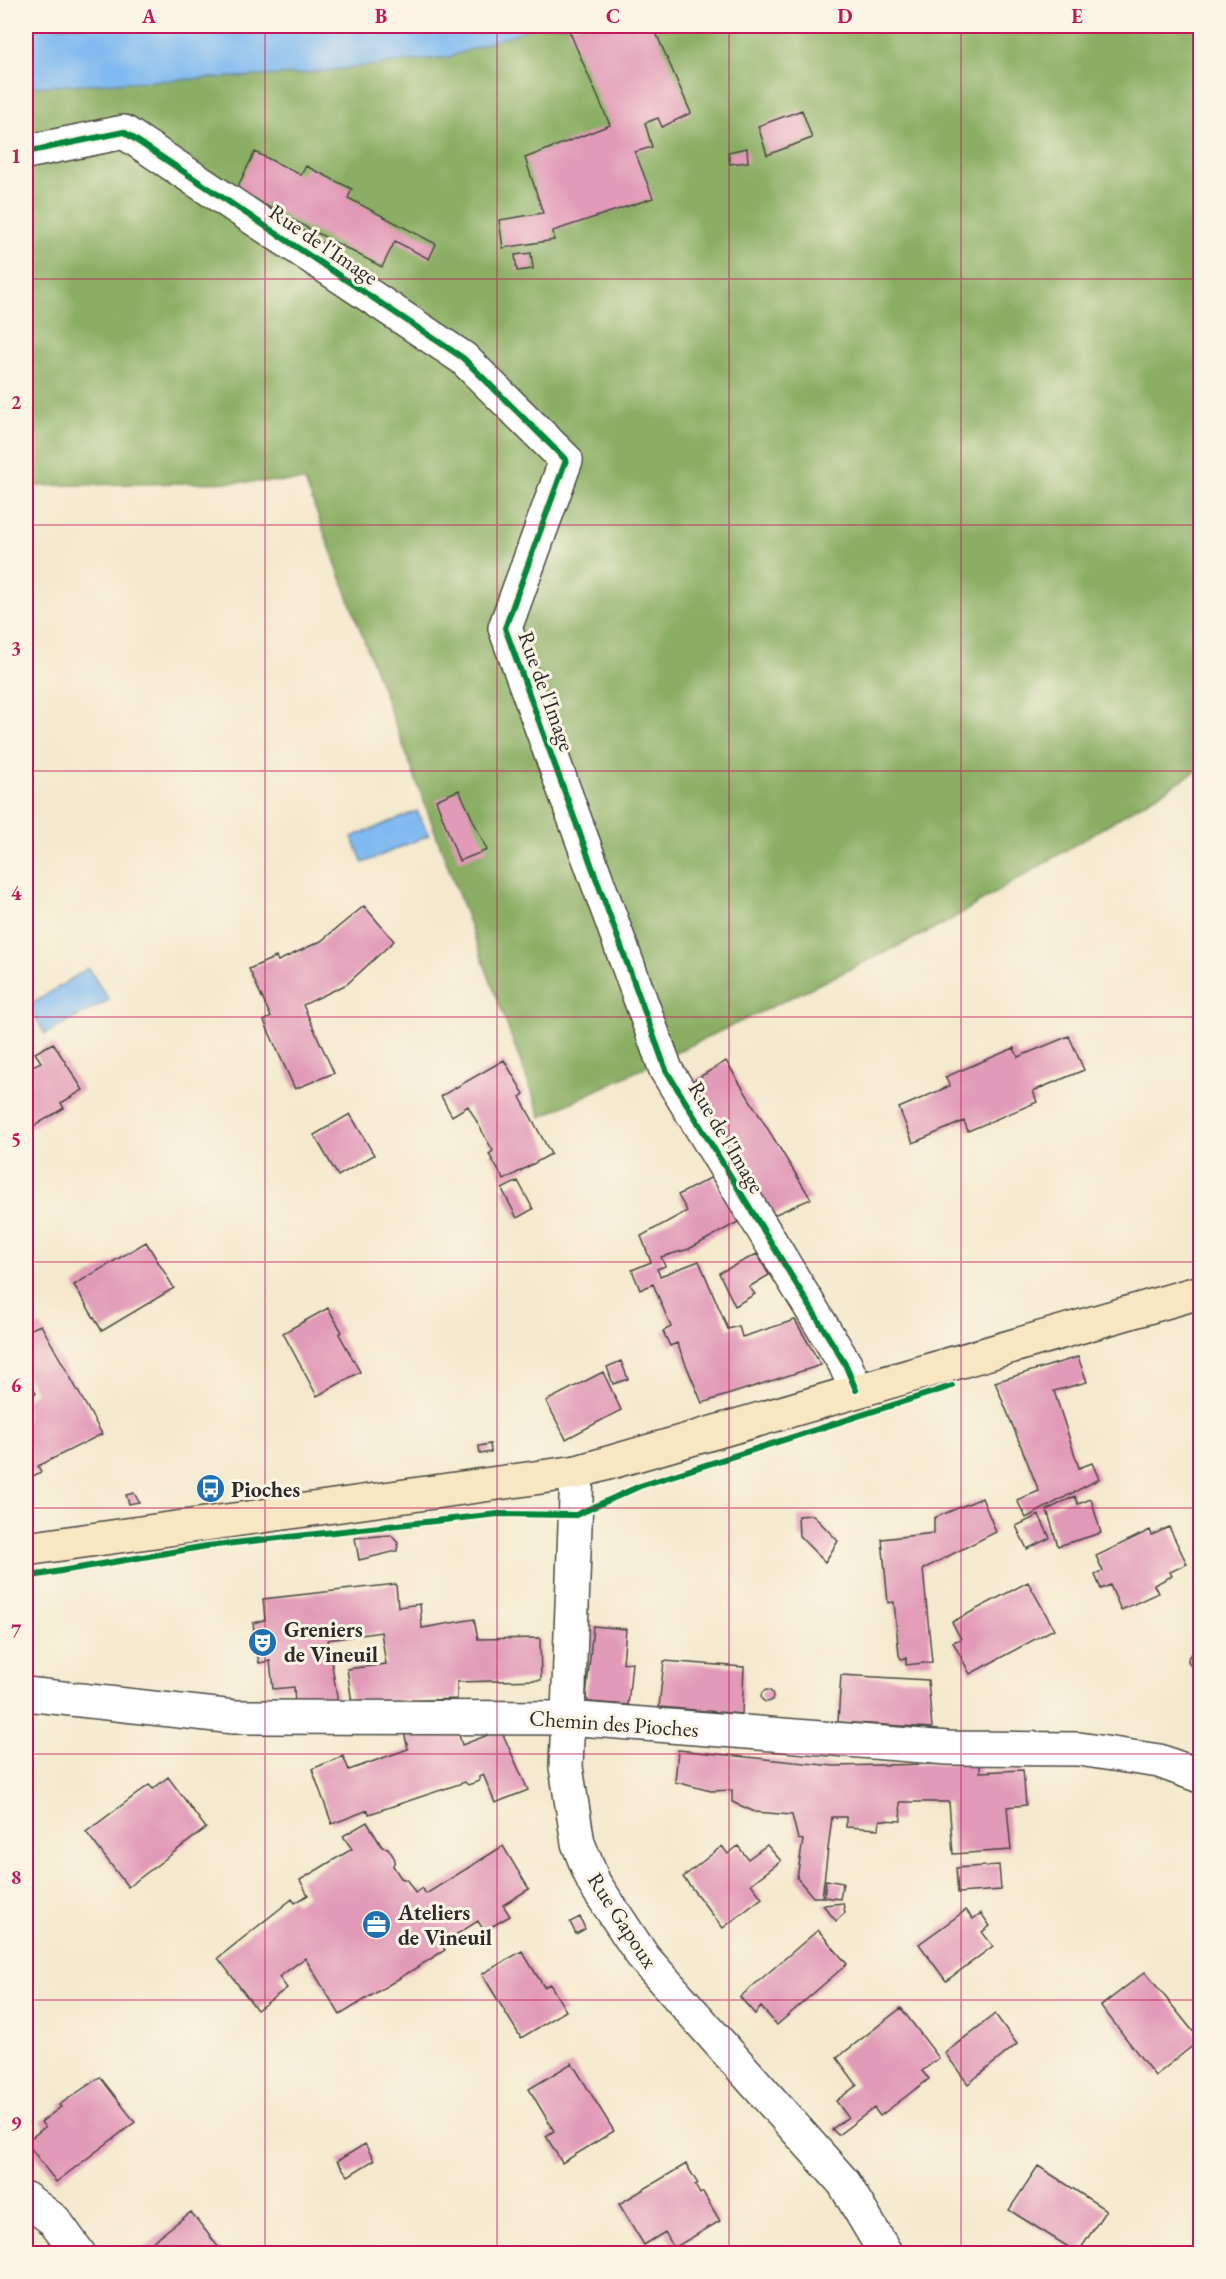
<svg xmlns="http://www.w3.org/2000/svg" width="1226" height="2279" viewBox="0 0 1226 2279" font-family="'EB Garamond',serif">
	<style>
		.forest { fill: #8aae63; stroke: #5a6c47; stroke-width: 1.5 }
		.water { fill: #7eb9f0; stroke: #54728e; stroke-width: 1.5 }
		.building { fill: #e19ab7 }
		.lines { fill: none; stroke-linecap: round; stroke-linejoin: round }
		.minor-casing { stroke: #494843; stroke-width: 36 }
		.secondary-casing { stroke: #494843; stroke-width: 36 }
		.minor { stroke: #fff; stroke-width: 33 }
		.secondary { stroke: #f9e7c3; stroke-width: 33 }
		.cycleway-casing { stroke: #fcf5e5; stroke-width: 10 }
		.cycleway { stroke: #00873e; stroke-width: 6 }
		.grid { fill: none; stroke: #c2185b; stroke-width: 1.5; stroke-opacity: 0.55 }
		.labels { text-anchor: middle; stroke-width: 6; stroke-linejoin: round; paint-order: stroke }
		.street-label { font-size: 22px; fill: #2b2b2b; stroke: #fcf5e5 }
		.poi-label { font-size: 22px; font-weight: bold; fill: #2b2b2b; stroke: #fcf5e5; text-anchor: start }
		.neatline { fill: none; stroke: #c2185b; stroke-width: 2 }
		.grid-label { font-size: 20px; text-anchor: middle; font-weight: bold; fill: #c2185b }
	</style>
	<rect width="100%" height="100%" fill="#fcf5e5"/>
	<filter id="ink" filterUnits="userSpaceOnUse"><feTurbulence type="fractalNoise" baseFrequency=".0167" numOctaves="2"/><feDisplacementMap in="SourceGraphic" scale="12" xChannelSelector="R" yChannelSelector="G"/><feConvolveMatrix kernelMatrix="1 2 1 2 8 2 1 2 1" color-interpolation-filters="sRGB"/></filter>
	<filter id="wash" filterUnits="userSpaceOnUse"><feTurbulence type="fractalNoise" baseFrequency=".008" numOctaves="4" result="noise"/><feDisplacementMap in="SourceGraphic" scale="24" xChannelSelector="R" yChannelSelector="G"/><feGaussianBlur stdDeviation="1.35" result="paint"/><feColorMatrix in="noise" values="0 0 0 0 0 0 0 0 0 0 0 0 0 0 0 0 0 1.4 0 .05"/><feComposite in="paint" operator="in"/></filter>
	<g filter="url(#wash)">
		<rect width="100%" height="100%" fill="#f4e9ce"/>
		<path class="forest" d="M26,26H1200V769L942,925L541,1117L305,481L26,486Z"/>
		<path class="water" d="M26,26H533L534,27L449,57L297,74L26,87Z
			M417,811L429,835L363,863L352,837Z
			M88,968L109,1000L45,1034L29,1006Z"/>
		<g id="blocks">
			<path class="building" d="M567,26H653L691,113L662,127L658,118L645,123L652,147L635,152L653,198L553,231L554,240L503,248L499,220L543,213L525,158L610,125Z
				M802,110L812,138L767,155L758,126Z
				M747,148L748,162L730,164L728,152Z
				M255,152L301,175L306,166L352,189L348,198L436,244L429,259L395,241L382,267L236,190Z
				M531,253L533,269L517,271L515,255Z
				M459,790L487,850L459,861L436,800Z
				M364,906L394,941L347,984L303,1005L334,1073L295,1089L264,1021L271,1017L249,969L276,957L278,961L321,941Z
				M1069,1036L1084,1070L1033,1091L1037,1102L968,1131L964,1121L913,1143L899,1108L950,1086L945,1077L1014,1048L1018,1057Z
				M53,1043L83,1090L61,1103L64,1108L26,1131V1069L41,1062L35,1053Z
				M504,1060L524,1094L520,1097L551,1154L504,1180L489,1154L493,1151L468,1106L452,1116L441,1096Z
				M726,1061L811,1199L771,1216L688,1084Z
				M350,1114L374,1155L338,1176L314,1135Z
				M712,1177L738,1222L689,1249L661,1257L665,1266L657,1269L660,1276L699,1261L728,1329L739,1326L742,1337L795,1320L821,1365L702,1403L677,1343L670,1346L663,1331L671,1327L653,1284L640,1290L632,1270L651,1262L641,1236L687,1211L678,1195Z
				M518,1181L533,1209L517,1218L502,1189Z
				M146,1242L174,1288L102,1331L74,1285Z
				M757,1254L769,1275L749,1287L755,1294L735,1306L719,1273Z
				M328,1308L342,1332L339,1334L360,1372L317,1396L283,1333Z
				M41,1325L102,1434L38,1466L41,1472L33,1476L30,1470L26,1472V1399L36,1393L26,1375V1331Z
				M1078,1357L1087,1382L1054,1391L1079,1468L1092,1463L1099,1479L1026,1518L1017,1500L1039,1491L995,1382Z
				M621,1361L628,1379L613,1384L607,1367Z
				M603,1372L621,1410L566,1439L546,1401Z
				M490,1444L491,1452L480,1454L479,1446Z
				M134,1493L139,1502L129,1504L126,1495Z
				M1075,1496L1078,1504L1091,1499L1101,1533L1058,1546L1047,1510Z
				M982,1498L996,1532L923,1569L932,1662L906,1665V1658L901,1659L899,1655L894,1602L888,1603L882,1539L934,1533V1518Z
				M813,1515L838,1541L825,1562L799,1536L798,1516Z
				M1039,1515L1050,1538L1027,1549L1016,1526Z
				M1169,1527L1187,1564L1170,1572L1172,1576L1154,1585L1158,1593L1121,1610L1110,1585L1101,1589L1095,1575L1103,1571L1096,1556L1150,1530L1152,1535Z
				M391,1535L398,1543L397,1551L359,1560L355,1538Z
				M1028,1582L1054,1629L970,1674L953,1642L961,1639L952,1622Z
				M396,1584L398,1607L420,1604L422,1628L474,1619L478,1639L540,1638L541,1680L457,1682V1699L352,1703L347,1669L386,1664L381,1632L328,1640L338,1703L295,1705L294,1687L273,1689L270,1661L259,1663L253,1623L265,1620L263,1599Z
				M593,1626L626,1629L623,1663L632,1662L628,1705L589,1702L586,1698Z
				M1188 1660a7 7 0 1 1 14 0a7 7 0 1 1-14 0Z
				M664,1661L744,1667L742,1714L659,1707Z
				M841,1675L928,1680L932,1728L838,1722Z
				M761 1696a6 6 0 1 1 12 0a6 6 0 1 1-12 0Z
				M501,1730L528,1790L495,1803L483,1774L479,1776V1781L468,1785L465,1782L369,1814L368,1810L332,1824L312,1769L343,1756L349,1770L408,1749L404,1732L458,1731L462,1745Z
				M678,1750L834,1766L980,1763V1772L1023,1770L1026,1805L1007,1807L1011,1850L953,1854L949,1802H900L901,1821L880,1820L879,1829L846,1827V1817H832L822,1897H813L797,1878L803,1840L798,1839L792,1815L755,1812L732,1802V1790L711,1791L675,1782Z
				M168,1777L206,1828L128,1887L86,1832L149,1785L153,1789Z
				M367,1822L382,1847L388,1848L395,1859L393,1866L401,1878L407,1880L415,1893L422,1888L426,1894L503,1846L529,1889L503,1905L510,1916L484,1931L478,1921L441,1944L445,1950L340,2015L305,1958L279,1977L287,1988L257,2010L218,1958L292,1899L295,1903L308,1895L300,1880L352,1849L343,1836Z
				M767,1845L781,1861L751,1884L762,1898L723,1928L683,1877L722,1846L728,1854L738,1846L748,1859Z
				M999,1865L1001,1890L958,1893L956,1868Z
				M826,1880L843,1883L840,1899L824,1897Z
				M843,1903L845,1913L836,1921L823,1905Z
				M966,1910L973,1919L981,1913L990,1926L982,1932L993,1946L946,1981L919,1944Z
				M580,1917L585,1929L576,1934L570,1922Z
				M818,1930L847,1964L777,2025L761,2007L755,2014L740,1997Z
				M522,1951L544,1987L550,1984L566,2011L521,2038L482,1974Z
				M1145,1972L1200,2040L1155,2076L1101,2006Z
				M901,2008L939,2058L922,2071L929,2079L880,2116L874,2108L838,2135L832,2129L848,2117L836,2101L857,2085L837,2058Z
				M995,2014L1017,2044L968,2084L945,2053Z
				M572,2063L614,2131L562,2163L546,2136L554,2131L529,2089Z
				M100,2077L135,2122L56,2182L26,2142L45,2127L41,2122L61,2107L59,2105Z
				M365,2144L374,2160L348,2176L337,2161Z
				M686,2164L698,2184L695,2185L700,2194L703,2192L720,2221L674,2248L665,2232L644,2245L619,2204Z
				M1038,2166L1106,2210L1078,2253L1009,2210Z
				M191,2212L223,2253H138Z"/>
		</g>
	</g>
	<g filter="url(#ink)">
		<use href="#blocks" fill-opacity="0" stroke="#494843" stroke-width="1.5"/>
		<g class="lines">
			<defs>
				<path id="minor" d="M26,152L124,132L463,358L566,460L505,628L666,1070L845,1364L856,1390
					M577,1472L566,1767L578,1843L594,1883L644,1958L844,2183L886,2254
					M26,1694L234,1717L567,1718L948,1748L1079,1749L1159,1761L1200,1776
					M26,2199L55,2221L79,2254"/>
				<path id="secondary" d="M26,1549L577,1472L1200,1292"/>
			</defs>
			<use href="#minor" class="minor-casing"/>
			<use href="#secondary" class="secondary-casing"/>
			<use href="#minor" class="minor"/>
			<use href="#secondary" class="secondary"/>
			<defs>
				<path id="cycleway" d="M26,152L124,132L463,358L566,460L505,628L666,1070L845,1364L856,1390
					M26,1577L207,1546L498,1514L576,1515L640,1486L952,1386"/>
			</defs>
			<use href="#cycleway" class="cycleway-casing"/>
			<use href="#cycleway" class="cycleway"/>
		</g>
	</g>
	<path class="grid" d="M265,26V2254M497,26V2254M729,26V2254M961,26V2254M26,279H1200M26,525H1200M26,771H1200M26,1017H1200M26,1262H1200M26,1508H1200M26,1754H1200M26,2000H1200"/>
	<defs>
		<symbol id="bus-disc" viewBox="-11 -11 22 22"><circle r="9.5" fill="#1f6fb2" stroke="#fcf5e5"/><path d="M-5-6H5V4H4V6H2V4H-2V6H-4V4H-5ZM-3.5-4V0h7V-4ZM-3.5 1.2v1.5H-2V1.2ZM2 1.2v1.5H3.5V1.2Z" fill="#fff"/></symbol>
		<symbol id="theatre-disc" viewBox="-11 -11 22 22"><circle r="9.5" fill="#1f6fb2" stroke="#fcf5e5"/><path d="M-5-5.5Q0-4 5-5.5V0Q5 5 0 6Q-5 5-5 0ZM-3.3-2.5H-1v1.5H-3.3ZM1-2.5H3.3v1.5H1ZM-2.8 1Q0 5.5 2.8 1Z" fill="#fff"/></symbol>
		<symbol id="office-disc" viewBox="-11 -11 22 22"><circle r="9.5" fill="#1f6fb2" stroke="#fcf5e5"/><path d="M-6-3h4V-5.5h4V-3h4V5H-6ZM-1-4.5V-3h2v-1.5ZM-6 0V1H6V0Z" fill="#fff"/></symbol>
	</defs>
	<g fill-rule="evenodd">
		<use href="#bus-disc" x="194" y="1472" width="33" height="33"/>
		<use href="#theatre-disc" x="246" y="1626" width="33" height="33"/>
		<use href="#office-disc" x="360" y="1908" width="33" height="33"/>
	</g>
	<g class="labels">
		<g class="street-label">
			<text transform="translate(324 244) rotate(34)" y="8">Rue de l'Image</text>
			<text transform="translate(547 691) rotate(70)" y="8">Rue de l'Image</text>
			<text transform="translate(727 1137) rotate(59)" y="8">Rue de l'Image</text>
			<text transform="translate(614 1723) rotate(4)" y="8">Chemin des Pioches</text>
			<text transform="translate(623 1920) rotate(57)" y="8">Rue Gapoux</text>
		</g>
		<g class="poi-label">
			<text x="231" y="1497">Pioches</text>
			<text x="284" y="1637">Greniers<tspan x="284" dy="25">de Vineuil</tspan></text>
			<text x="398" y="1920">Ateliers<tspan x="398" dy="25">de Vineuil</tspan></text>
		</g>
	</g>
	<rect width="1226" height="2279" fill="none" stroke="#fcf5e5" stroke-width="66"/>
	<rect x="33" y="33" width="1160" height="2213" class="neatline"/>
	<g class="grid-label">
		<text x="149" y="23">A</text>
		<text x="381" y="23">B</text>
		<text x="613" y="23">C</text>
		<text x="845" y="23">D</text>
		<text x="1077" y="23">E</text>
		<text x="16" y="163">1</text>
		<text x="16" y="409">2</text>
		<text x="16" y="655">3</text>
		<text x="16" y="900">4</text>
		<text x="16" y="1146">5</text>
		<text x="16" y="1392">6</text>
		<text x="16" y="1638">7</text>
		<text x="16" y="1884">8</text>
		<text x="16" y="2130">9</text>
	</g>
</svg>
